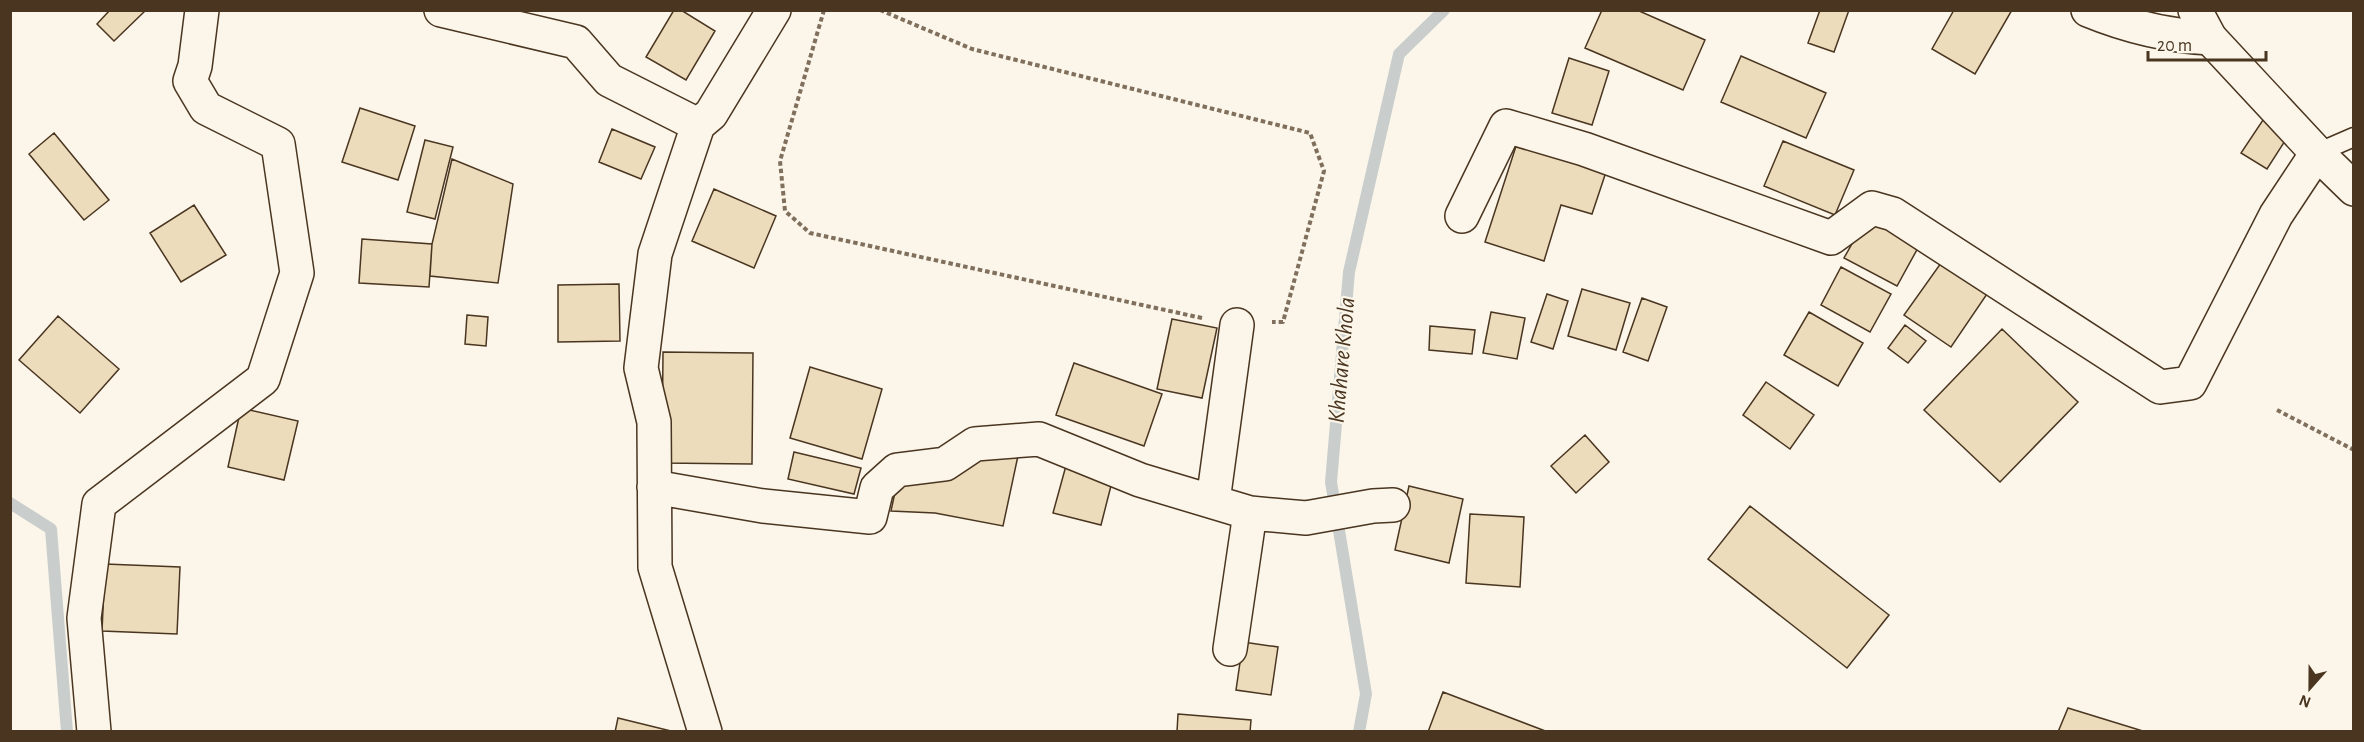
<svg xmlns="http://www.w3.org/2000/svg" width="2364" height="742" viewBox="0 0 2364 742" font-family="'Alegreya Sans',sans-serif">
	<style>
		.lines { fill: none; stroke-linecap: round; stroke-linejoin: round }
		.stream { stroke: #c9cecd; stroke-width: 12 }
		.building { fill: #ecdcbc; stroke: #4a3520; stroke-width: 1.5 }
		.service-casing { stroke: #4a3520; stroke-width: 21 }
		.minor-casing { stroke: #4a3520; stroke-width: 36 }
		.tertiary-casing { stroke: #4a3520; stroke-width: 36 }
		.path { stroke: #7f6f5c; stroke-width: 4; stroke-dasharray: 4.5 3; stroke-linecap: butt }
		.service { stroke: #fbf6e9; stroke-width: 18 }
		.minor { stroke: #fbf6e9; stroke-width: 33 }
		.tertiary { stroke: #fbf6e9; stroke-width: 33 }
		.labels { text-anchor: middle; stroke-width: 4.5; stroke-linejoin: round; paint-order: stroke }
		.water-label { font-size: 24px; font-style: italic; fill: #4a3520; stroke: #fbf6e9 }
	</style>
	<rect width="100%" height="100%" fill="#fbf6e9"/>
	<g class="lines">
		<path class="stream" d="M10,503L51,529L67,732
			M1359,732L1366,694L1331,482L1349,272L1399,54L1444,10"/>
	</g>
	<path class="building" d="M110,10H146L114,41L97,24Z
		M674,10H681L715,31L686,80L646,57Z
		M1602,10H1637L1705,40L1683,90L1585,48Z
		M1820,10H1849L1834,52L1808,43Z
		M1954,10H2012L1975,74L1932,49Z
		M1741,56L1826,93L1806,138L1721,102Z
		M1569,58L1609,71L1592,125L1552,113Z
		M360,108L415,126L398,180L342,162Z
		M2265,117L2290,133L2267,169L2241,153Z
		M612,129L655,147L641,179L599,162Z
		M54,133L109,200L84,220L29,154Z
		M425,140L453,147L435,219L407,212Z
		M1518,140L1607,169L1592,214L1561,205L1544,261L1485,242Z
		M1783,141L1854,170L1835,215L1764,186Z
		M452,159L513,184L498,283L430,276L432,244Z
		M714,189L776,216L754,268L692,241Z
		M194,205L226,255L181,282L150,233Z
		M1867,217L1919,246L1897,286L1844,258Z
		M362,239L432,244L429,287L359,283Z
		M1941,263L1987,294L1951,347L1904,315Z
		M1841,267L1891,294L1870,332L1821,305Z
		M619,284L620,341L558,342V285Z
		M1582,289L1630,303L1616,350L1568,336Z
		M1547,294L1568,301L1553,349L1531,342Z
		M1642,298L1667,307L1648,361L1623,352Z
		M1491,312L1525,318L1517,359L1483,353Z
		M1809,312L1863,343L1838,386L1784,355Z
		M467,315L488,317L486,346L465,344Z
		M58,316L119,369L80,413L19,360Z
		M1172,319L1217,328L1202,398L1157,389Z
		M1905,325L1926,341L1908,363L1888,348Z
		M1430,326L1475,330L1472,354L1429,350Z
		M2002,329L2078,402L2000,482L1924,410Z
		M663,352L753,353L752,464L662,463Z
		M1074,363L1162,394L1144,446L1056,415Z
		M810,367L882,389L862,459L790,438Z
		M1766,382L1814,415L1790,449L1743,415Z
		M241,408L298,421L284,480L228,467Z
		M1585,435L1609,462L1576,493L1551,466Z
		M1019,451L1003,526L935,513L891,511L898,478Z
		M794,452L861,468L854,494L788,479Z
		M1067,462L1114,474L1101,525L1053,513Z
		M1409,486L1463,499L1449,563L1395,550Z
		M1750,506L1889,615L1847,668L1708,559Z
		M1470,514L1524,517L1520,587L1466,583Z
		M105,564L180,567L177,634L102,631Z
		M1243,642L1278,647L1271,695L1236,690Z
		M1443,692L1548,732H1428Z
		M2068,708L2146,732H2058Z
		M1178,714L1251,720L1250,732H1177Z
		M618,718L675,732H615Z"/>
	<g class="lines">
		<defs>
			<path id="service" d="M2317,153L2354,137"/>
			<path id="minor" d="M441,10L576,42L609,80L698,125
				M2088,10C2127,26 2168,36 2210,38
				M1462,216L1506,126L1584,149L1831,238L1872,208L1893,214L2160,387L2190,383L2276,215L2317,153
				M654,487L763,506L870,517L877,488L897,470L945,464L975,444L1039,439L1140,480L1250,513L1230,649
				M1213,501L1237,325
				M1250,513L1306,518L1373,506L1393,505
				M94,732L84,618L99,504L263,379L297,273L278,144L206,108L190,81L195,66L202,10
				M705,732L655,567L654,422L641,368L655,254L698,125L711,114L774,10"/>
			<path id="tertiary" d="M2195,10L2210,38L2317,153L2354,189"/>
		</defs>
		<use href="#service" class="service-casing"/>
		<use href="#minor" class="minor-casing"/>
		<use href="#tertiary" class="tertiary-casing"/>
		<path class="path" d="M824,10L780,161L785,211L810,233L1202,318
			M880,10L972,49L1310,133L1324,171L1283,322H1272
			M2277,410L2354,450"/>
		<use href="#service" class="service"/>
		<use href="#minor" class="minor"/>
		<use href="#tertiary" class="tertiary"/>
	</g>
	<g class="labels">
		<g class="water-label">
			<text transform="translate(1341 360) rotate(-85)" y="8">Khahare Khola</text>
		</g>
	</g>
	<rect width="2364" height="742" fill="none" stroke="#4a3520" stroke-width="24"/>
	<g transform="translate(2310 688) rotate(201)" stroke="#fbf6e9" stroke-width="4.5" paint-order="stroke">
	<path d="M0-4.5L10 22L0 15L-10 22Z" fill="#4a3520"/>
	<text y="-9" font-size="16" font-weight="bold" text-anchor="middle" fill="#4a3520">N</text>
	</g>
	<path d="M2148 51v9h118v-9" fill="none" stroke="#4a3520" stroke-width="3"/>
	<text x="2157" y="51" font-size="18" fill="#4a3520" stroke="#fbf6e9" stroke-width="4.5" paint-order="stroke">20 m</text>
</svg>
